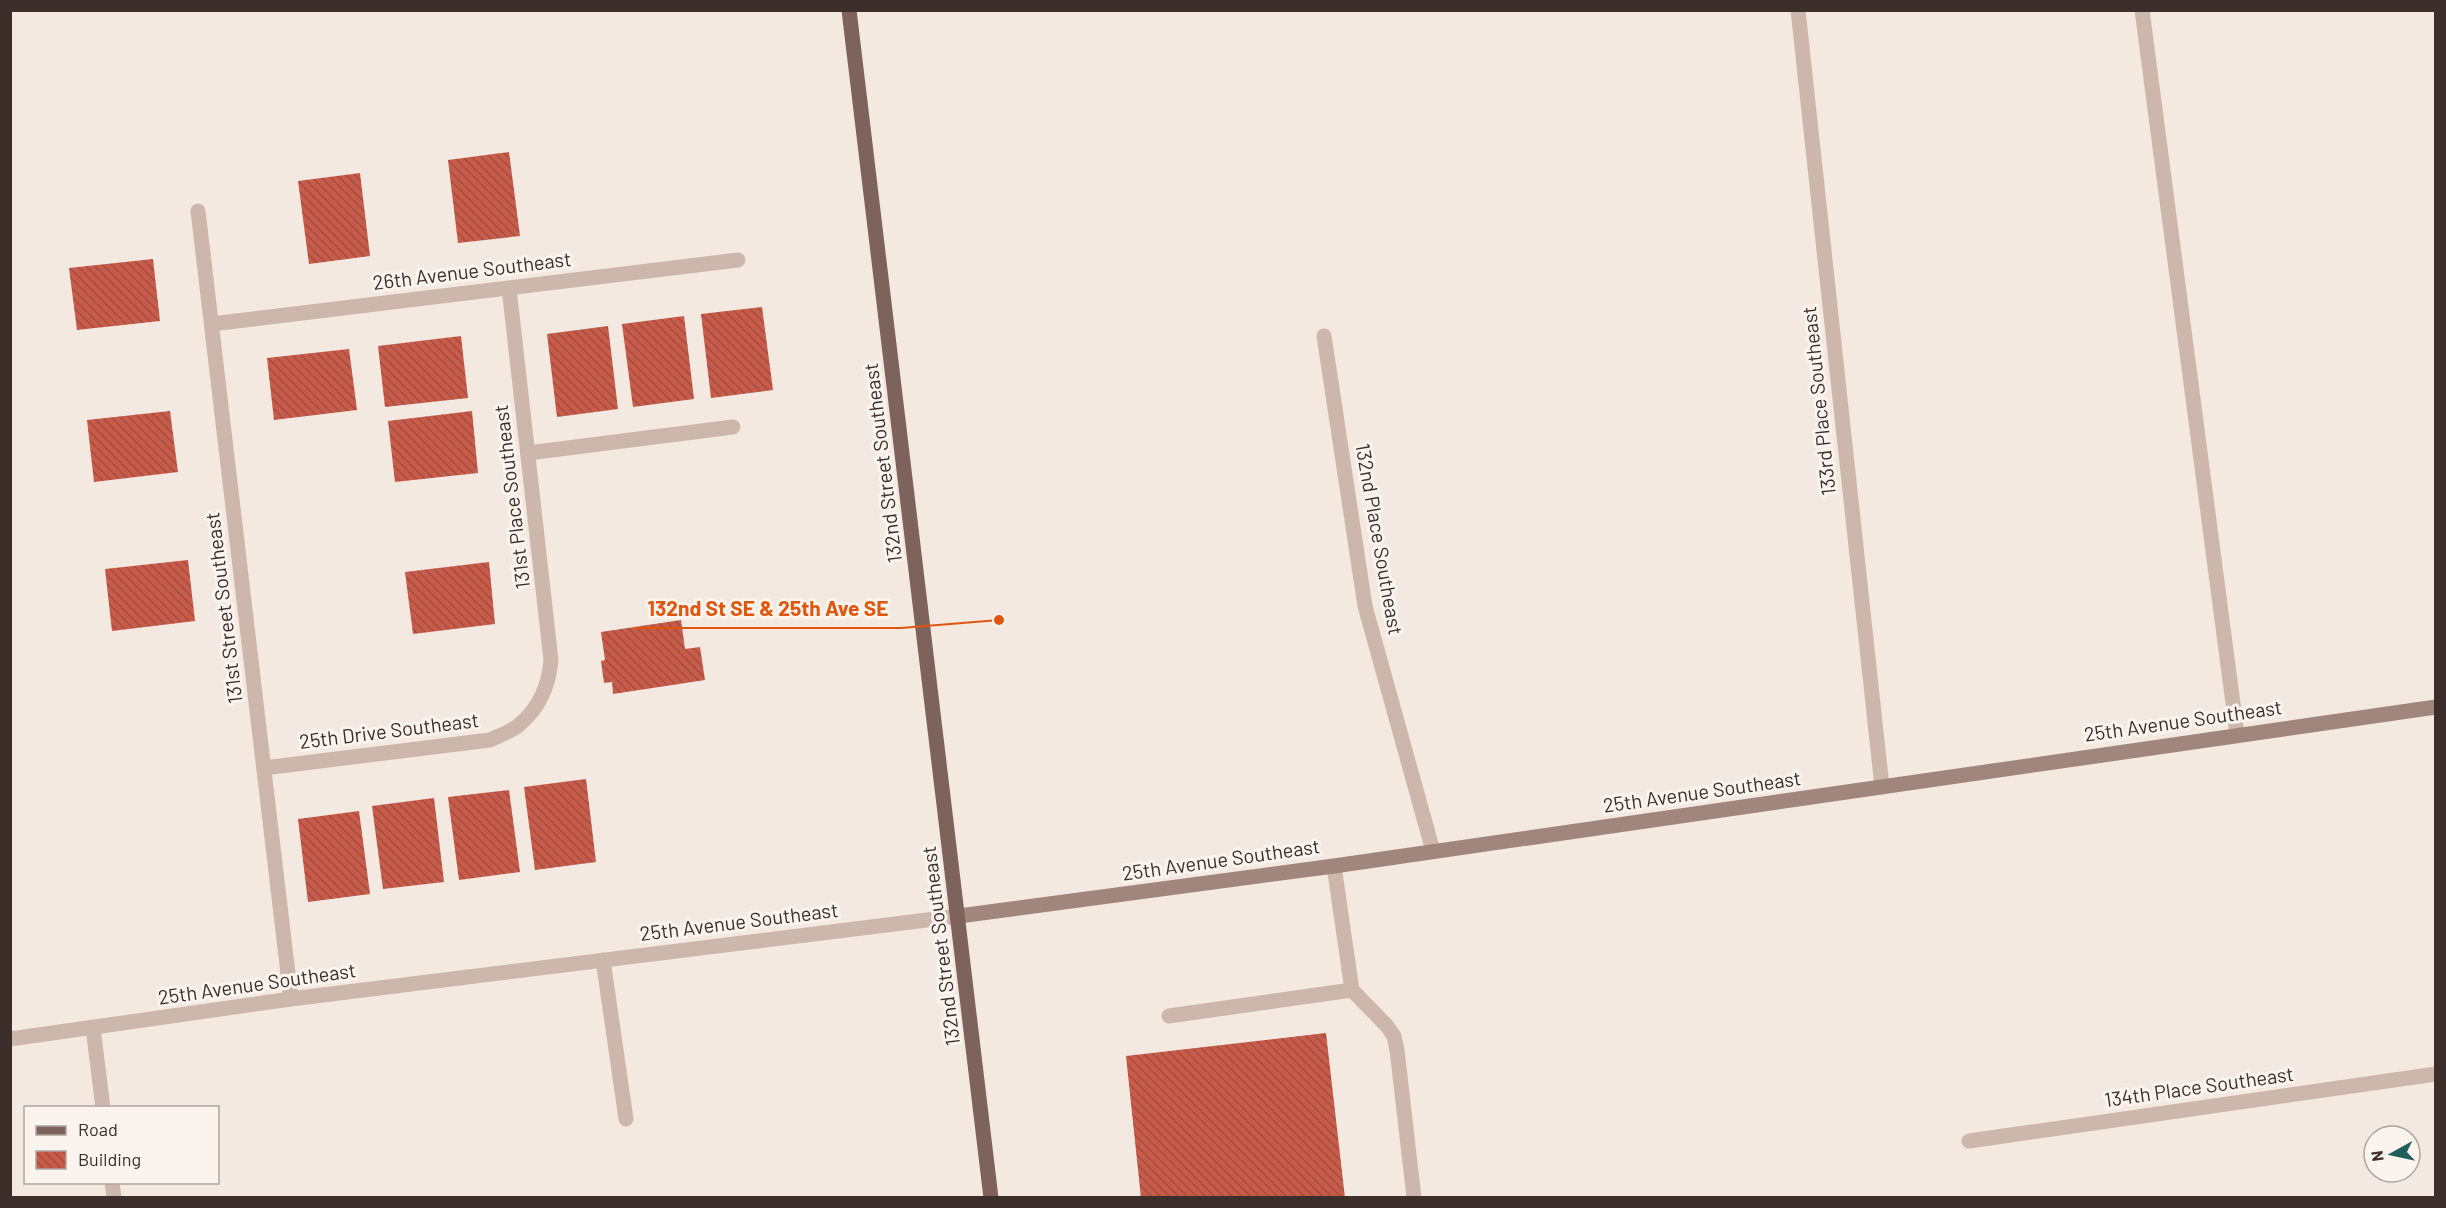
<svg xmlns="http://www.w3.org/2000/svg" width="2446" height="1208" viewBox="0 0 2446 1208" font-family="Barlow,sans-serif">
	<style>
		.building { fill: url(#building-back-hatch) }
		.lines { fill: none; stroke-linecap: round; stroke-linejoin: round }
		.lane { stroke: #cdb7ac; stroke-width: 15 }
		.street { stroke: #cdb7ac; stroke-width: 15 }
		.secondary { stroke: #a1867d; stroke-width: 15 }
		.primary { stroke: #7d635c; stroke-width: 15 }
		.labels { text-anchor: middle; stroke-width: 6; stroke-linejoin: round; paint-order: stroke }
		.street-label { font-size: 20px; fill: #3b2e2b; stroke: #fbf3ee }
		.leader { fill: none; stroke: #df570e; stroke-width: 2 }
		.callout-dot { fill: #df570e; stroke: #fbf3ee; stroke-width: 2 }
		.callout-label { font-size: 21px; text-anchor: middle; font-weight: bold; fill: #df570e; stroke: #fbf3ee; stroke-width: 6; stroke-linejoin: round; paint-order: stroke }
	</style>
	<defs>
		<pattern id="building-back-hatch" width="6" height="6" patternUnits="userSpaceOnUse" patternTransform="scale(1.5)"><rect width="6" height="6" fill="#c85c4b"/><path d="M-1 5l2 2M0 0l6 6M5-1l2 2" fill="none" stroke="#a44c3f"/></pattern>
	</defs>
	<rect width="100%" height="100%" fill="#f4e9e1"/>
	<path class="building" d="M509,152L520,236L458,243L448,160Z
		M360,173L370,256L309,264L298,181Z
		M153,259L160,321L77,330L69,268Z
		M762,307L773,390L711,398L701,314Z
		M684,316L694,399L633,407L622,324Z
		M608,326L618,409L557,417L547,334Z
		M461,336L468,398L385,407L378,346Z
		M349,349L357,410L274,420L267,358Z
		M170,411L178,472L94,482L87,420Z
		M472,411L478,473L395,482L388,421Z
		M188,560L195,621L112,631L105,569Z
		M489,562L495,624L413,634L405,572Z
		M681,620L685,649L700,647L705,680L613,694L612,682L604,683L601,661L605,660L601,632Z
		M586,779L596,862L535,870L524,787Z
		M509,790L520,872L459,880L448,797Z
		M434,798L444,882L383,889L372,806Z
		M359,811L370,894L308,902L298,819Z
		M1326,1033L1345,1198H1141L1126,1056Z"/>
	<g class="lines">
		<path class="lane" d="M2142,10L2237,734
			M528,453L733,427
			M1334,866L1352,990L1387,1026L1394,1036L1397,1050L1414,1198
			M603,960L626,1119
			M1169,1016L1352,990"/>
		<path class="street" d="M1798,10L1882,787
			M198,211L291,999
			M212,324L738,260
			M1324,336L1365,606L1433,851
			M264,768L490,740C500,735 513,731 520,724C540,707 549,684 551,660L509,288
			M93,1028L103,1108
			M10,1039L291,999L959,916
			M1969,1141L2436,1074
			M112,1182L114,1198"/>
		<path class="secondary" d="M959,916L1334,866L2436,707"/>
		<path class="primary" d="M849,10L991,1198"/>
	</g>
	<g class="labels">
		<g class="street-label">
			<text transform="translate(472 271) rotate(-7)" y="7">26th Avenue Southeast</text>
			<text transform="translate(1819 401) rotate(-96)" y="7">133rd Place Southeast</text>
			<text transform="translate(883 463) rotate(-97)" y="7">132nd Street Southeast</text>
			<text transform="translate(512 497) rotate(-97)" y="7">131st Place Southeast</text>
			<text transform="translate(1379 539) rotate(80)" y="7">132nd Place Southeast</text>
			<text transform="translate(224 608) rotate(-97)" y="7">131st Street Southeast</text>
			<text transform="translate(2183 721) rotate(-8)" y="7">25th Avenue Southeast</text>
			<text transform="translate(389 731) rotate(-7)" y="7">25th Drive Southeast</text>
			<text transform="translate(1702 792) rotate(-8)" y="7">25th Avenue Southeast</text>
			<text transform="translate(1221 860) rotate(-8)" y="7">25th Avenue Southeast</text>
			<text transform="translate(739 922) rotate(-7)" y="7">25th Avenue Southeast</text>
			<text transform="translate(941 946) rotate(-97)" y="7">132nd Street Southeast</text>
			<text transform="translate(257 984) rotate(-8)" y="7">25th Avenue Southeast</text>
			<text transform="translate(2199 1087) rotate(-8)" y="7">134th Place Southeast</text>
		</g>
	</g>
	<path class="leader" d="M999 620L901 628H635"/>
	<circle class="callout-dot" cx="999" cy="620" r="6"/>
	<g class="callout-label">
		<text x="768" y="616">132nd St SE &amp; 25th Ave SE</text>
	</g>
	<rect width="2446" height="1208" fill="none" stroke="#3b2e2b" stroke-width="24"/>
	<rect x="24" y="1106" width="195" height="78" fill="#fbf3ee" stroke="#aea4a0" stroke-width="1.5"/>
	<rect x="36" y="1126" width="30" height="9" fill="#7d635c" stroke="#aea4a0" stroke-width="1.5"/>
	<text x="78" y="1136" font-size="18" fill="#3b2e2b">Road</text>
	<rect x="36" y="1151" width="30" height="18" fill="url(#building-back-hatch)" stroke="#aea4a0" stroke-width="1.5"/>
	<text x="78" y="1166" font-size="18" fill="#3b2e2b">Building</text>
	<g transform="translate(2392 1154) rotate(262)"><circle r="28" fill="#fbf3ee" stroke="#aea4a0" stroke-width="1.5"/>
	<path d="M0-4.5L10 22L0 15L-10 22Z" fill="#1f5e5b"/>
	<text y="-9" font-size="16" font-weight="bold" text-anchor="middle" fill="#3b2e2b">N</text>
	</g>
</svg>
